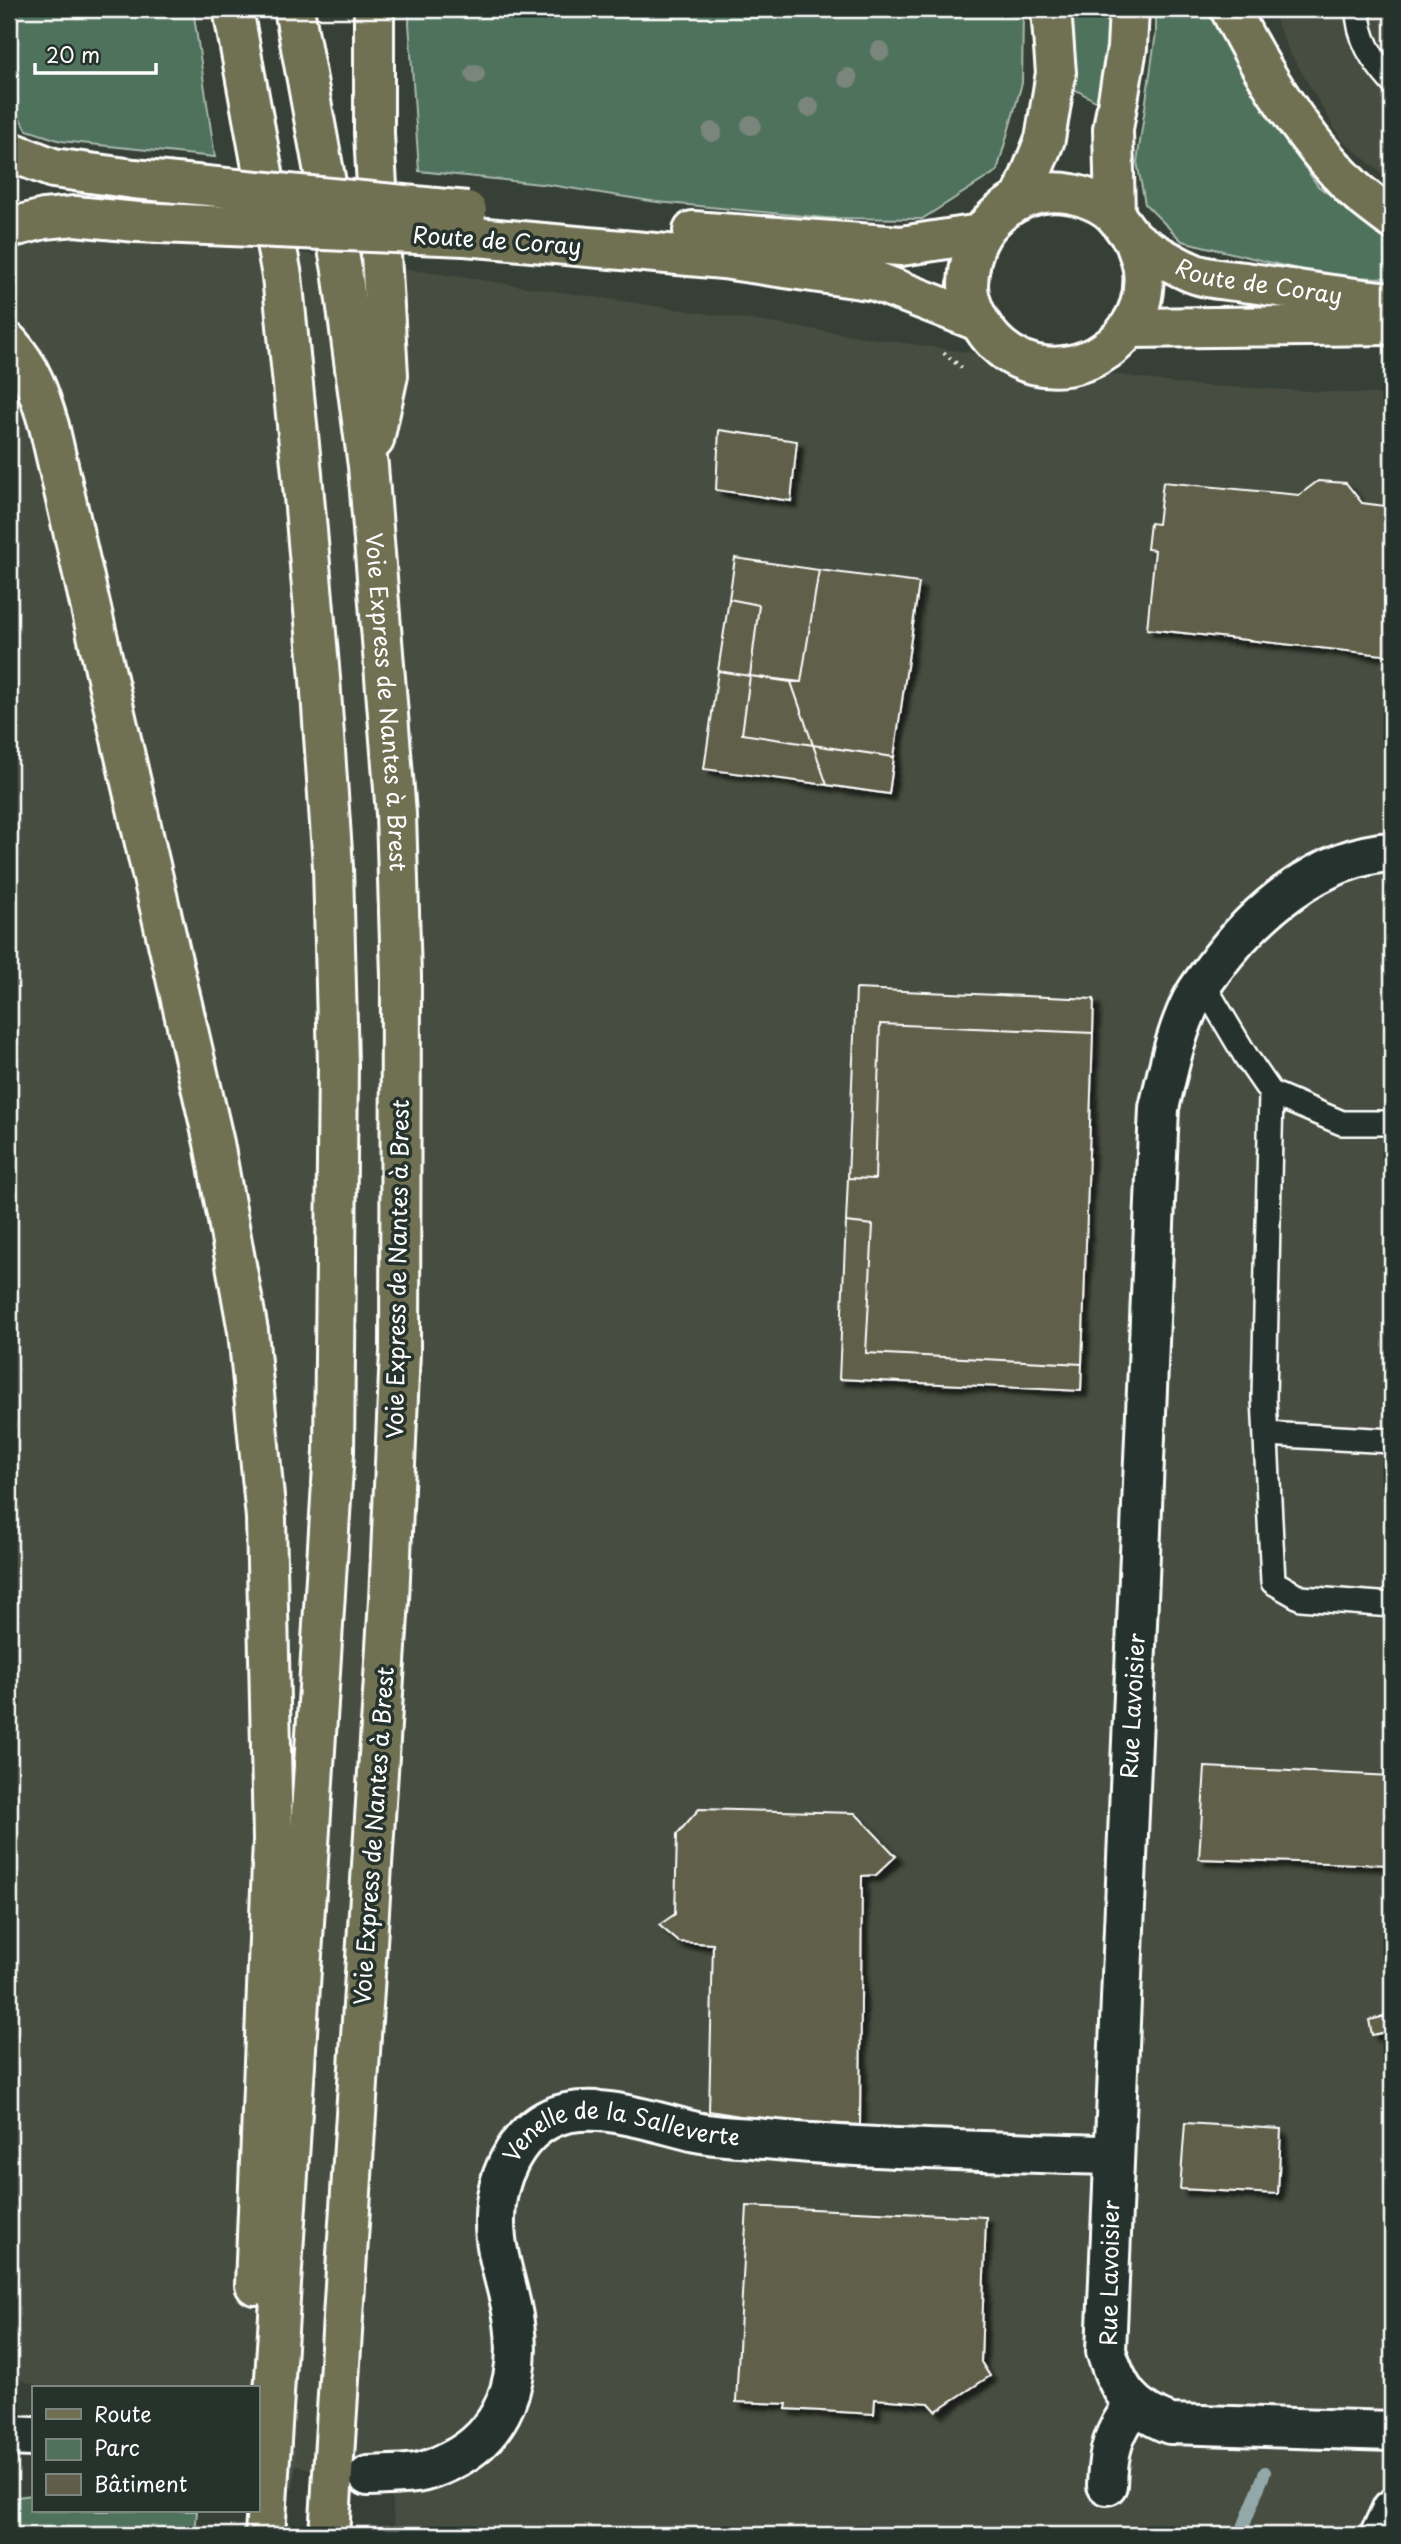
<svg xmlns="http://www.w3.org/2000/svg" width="1401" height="2544" viewBox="0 0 1401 2544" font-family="'Playpen Sans',sans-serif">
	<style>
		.built { fill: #474d40 }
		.green { fill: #50725d; stroke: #a8b8ae; stroke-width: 2 }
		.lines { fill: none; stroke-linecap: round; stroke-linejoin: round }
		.stream { stroke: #93a9a9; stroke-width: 12 }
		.building { fill: #605e4a; stroke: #fff; stroke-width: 2; filter: url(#shadow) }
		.street-tunnel { stroke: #4b534a; stroke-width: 38; stroke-dasharray: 38 19; stroke-linecap: butt }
		.lane-casing { stroke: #fff; stroke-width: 28 }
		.street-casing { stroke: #fff; stroke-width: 44 }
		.primary-casing { stroke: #fff; stroke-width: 44 }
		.highway-casing { stroke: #fff; stroke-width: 44 }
		.path { stroke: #fff; stroke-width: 4.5; stroke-dasharray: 2 5; stroke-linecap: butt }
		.lane { stroke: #26332d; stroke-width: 23 }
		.street { stroke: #26332d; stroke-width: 38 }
		.primary { stroke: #706f52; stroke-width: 38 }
		.highway { stroke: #706f52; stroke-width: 38 }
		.primary-bridge-casing { stroke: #fff; stroke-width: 44; stroke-linecap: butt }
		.primary-bridge { stroke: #706f52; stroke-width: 38 }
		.tree { fill: #7a867c }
		.labels { text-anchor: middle; stroke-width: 7; stroke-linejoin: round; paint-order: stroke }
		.street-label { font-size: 23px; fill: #fff; stroke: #26332d }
	</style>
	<defs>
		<filter id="shadow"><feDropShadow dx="6" dy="6" stdDeviation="2" flood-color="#0009"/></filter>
	</defs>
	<rect width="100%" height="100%" fill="#374036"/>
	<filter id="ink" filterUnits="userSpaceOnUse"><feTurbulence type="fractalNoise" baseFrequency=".0143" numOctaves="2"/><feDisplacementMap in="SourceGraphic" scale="14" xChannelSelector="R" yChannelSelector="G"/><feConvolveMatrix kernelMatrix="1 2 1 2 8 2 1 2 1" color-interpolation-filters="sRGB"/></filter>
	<g filter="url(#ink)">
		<path class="built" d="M1271,9H1392V182L1341,139L1289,51Z
			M9,210L1187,385L1392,395V2535H396L391,2494L257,2453V2388H47L9,2377Z"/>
		<path class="green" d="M9,9H193L215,157L61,141L27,130L9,102Z
			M410,9H1023L1022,83L997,171L922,219L826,218L657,202L550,185L419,171L409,23Z
			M1066,9H1118L1106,107L1069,86Z
			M1156,9H1220L1280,132L1318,186L1392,241V278L1330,277L1182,241L1145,204L1137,162L1156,33Z
			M33,2495V2511H197L195,2535H9V2498Z"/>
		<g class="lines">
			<path class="stream" d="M1240,2535L1265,2472"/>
		</g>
		<path class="building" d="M719,430L797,441L791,501L716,490Z
			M1318,481L1346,483L1362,503L1392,507V656L1147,629L1155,550L1147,549L1150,523L1158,524L1163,482L1299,495Z
			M735,558L819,570L801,682L750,676L759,605L729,599Z
			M819,570L919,583L894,757L813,745L791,682H801Z
			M729,599L759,605L750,676L718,671Z
			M718,671L750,676L742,734L813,745L827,785L704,769Z
			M750,676L791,682L813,745L742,734Z
			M813,745L894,757L889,794L827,785Z
			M1392,981V1031H1389Z
			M856,989L1094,999L1093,1033L880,1024L875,1179L848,1178Z
			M880,1024L1093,1033L1082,1364L866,1353L873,1225L846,1222L848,1178L875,1179Z
			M846,1222L873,1225L866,1353L1082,1364L1081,1391L839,1379Z
			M1205,1767L1392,1776V1865L1199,1859Z
			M699,1809L855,1813L896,1856L876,1875L862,1876L860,2125L759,2119L709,2111L713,1944L679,1942L659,1925L675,1914L677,1834Z
			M1387,2016L1391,2031L1372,2035L1369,2020Z
			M1185,2123L1281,2129L1278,2194L1180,2189Z
			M747,2206L986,2217L981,2362L990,2376L936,2411L929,2403L875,2399L874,2414L786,2409L787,2404L736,2402Z"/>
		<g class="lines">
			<path class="street-tunnel" d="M257,2466L366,2476"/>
			<defs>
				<path id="lane" d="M1358,9C1358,38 1373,61 1392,82
					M1203,984L1247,1058L1271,1093L1342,1123H1392
					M1271,1093L1264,1398L1273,1582L1301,1598L1392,1605
					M1266,1434L1392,1441"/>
				<g id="street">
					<path d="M1392,852C1319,856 1254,913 1213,969C1206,979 1197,989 1192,1000C1175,1034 1168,1071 1159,1108L1106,2351C1118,2390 1131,2409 1170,2424L1392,2431"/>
					<path d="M9,2436L33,2437"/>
					<path id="s1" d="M368,2476C384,2475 400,2475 416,2473C428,2471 440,2466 450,2461C504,2435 522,2379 514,2323C510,2289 494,2255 495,2219C495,2180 515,2135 551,2118C593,2099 654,2122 696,2132C715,2136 735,2137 754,2138C801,2143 849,2146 896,2148C968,2150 1041,2154 1113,2155"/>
					<path d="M1107,2485C1108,2451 1113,2432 1134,2405"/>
					<path d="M1380,2535L1392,2509"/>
				</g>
				<g id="primary">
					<path d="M9,151L53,168L134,179"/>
					<path d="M9,228L44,219L75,216L137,222"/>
					<path d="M693,231L901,246L980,234"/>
					<path d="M465,236L723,259L875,281L978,321"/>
					<path id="s2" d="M1134,240C1137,249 1142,260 1143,270C1152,357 1039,402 987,333C977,319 968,302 968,284C969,263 973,243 987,226C1008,201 1039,187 1072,194C1088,197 1106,205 1117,218C1123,225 1127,233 1134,239C1142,247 1182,269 1193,273C1210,280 1233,280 1251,283C1298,290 1345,298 1392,302"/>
					<path d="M1129,328L1392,325"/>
				</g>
				<g id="highway">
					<path d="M233,9L282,276L302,474L320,678L333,867L338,1065L334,1452L265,2535"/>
					<path id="s3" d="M294,9L342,270L368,466L396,814L401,976L400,1351L389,1600L329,2535"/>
					<path d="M374,9V134L388,375L374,440"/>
					<path d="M1230,9C1262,73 1303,139 1354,189C1366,200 1380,210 1392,219"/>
					<path d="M1021,199L1045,139L1056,73L1051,9"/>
					<path d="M1115,215L1113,129L1127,48L1129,9"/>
					<path d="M9,343C31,367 40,395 49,426L214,1143L248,1331L266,1518L273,1840L255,2285"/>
				</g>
			</defs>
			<use href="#lane" class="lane-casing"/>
			<use href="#street" class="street-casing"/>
			<use href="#primary" class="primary-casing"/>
			<use href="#highway" class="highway-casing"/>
			<path class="path" d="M944,353L964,370"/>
			<use href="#lane" class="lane"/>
			<use href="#street" class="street"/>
			<use href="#primary" class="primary"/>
			<use href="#highway" class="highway"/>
			<defs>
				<path id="primary-bridge" d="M134,179L467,211
					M137,222L465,236"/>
			</defs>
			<use href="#primary-bridge" class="primary-bridge-casing"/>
			<use href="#primary-bridge" class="primary-bridge"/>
		</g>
		<g class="tree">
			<circle cx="880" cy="51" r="10"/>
			<circle cx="475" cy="74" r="10"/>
			<circle cx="848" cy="78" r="10"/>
			<circle cx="809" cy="107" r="10"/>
			<circle cx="751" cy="125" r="10"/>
			<circle cx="712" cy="132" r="10"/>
		</g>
	</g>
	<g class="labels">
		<g class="street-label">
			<text transform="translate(497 241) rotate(4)" y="8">Route de Coray</text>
			<text dy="8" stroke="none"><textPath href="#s2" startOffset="682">Route de Coray</textPath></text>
			<text dy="8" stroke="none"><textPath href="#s3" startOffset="700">Voie Express de Nantes à Brest</textPath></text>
			<text transform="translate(398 1269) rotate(-89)" y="8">Voie Express de Nantes à Brest</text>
			<text transform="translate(1133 1706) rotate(-87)" y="8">Rue Lavoisier</text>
			<text transform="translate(374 1836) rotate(-86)" y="8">Voie Express de Nantes à Brest</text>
			<text dy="8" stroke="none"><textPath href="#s1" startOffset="541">Venelle de la Salleverte</textPath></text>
			<text transform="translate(1110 2273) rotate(-89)" y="8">Rue Lavoisier</text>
		</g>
	</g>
	<rect width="1401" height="2544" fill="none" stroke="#26332d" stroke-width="35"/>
	<rect x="18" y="18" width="1366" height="2509" fill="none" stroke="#fff" stroke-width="2.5" filter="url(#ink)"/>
	<rect x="32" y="2386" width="228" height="126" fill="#26332d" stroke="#7d8581" stroke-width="2"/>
	<rect x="46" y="2409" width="35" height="10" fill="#706f52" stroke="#7d8581" stroke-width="2"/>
	<text x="94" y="2422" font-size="21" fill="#ffffff">Route</text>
	<rect x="46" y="2439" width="35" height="21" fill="#50725d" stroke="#7d8581" stroke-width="2"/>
	<text x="94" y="2456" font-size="21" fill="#ffffff">Parc</text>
	<rect x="46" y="2474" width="35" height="21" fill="#605e4a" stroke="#7d8581" stroke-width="2"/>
	<text x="94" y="2492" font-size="21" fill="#ffffff">Bâtiment</text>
	<path d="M35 63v10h121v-10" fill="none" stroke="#ffffff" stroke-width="3.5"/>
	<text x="46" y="63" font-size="21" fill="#ffffff" stroke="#26332d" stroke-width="5" paint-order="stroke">20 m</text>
</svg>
